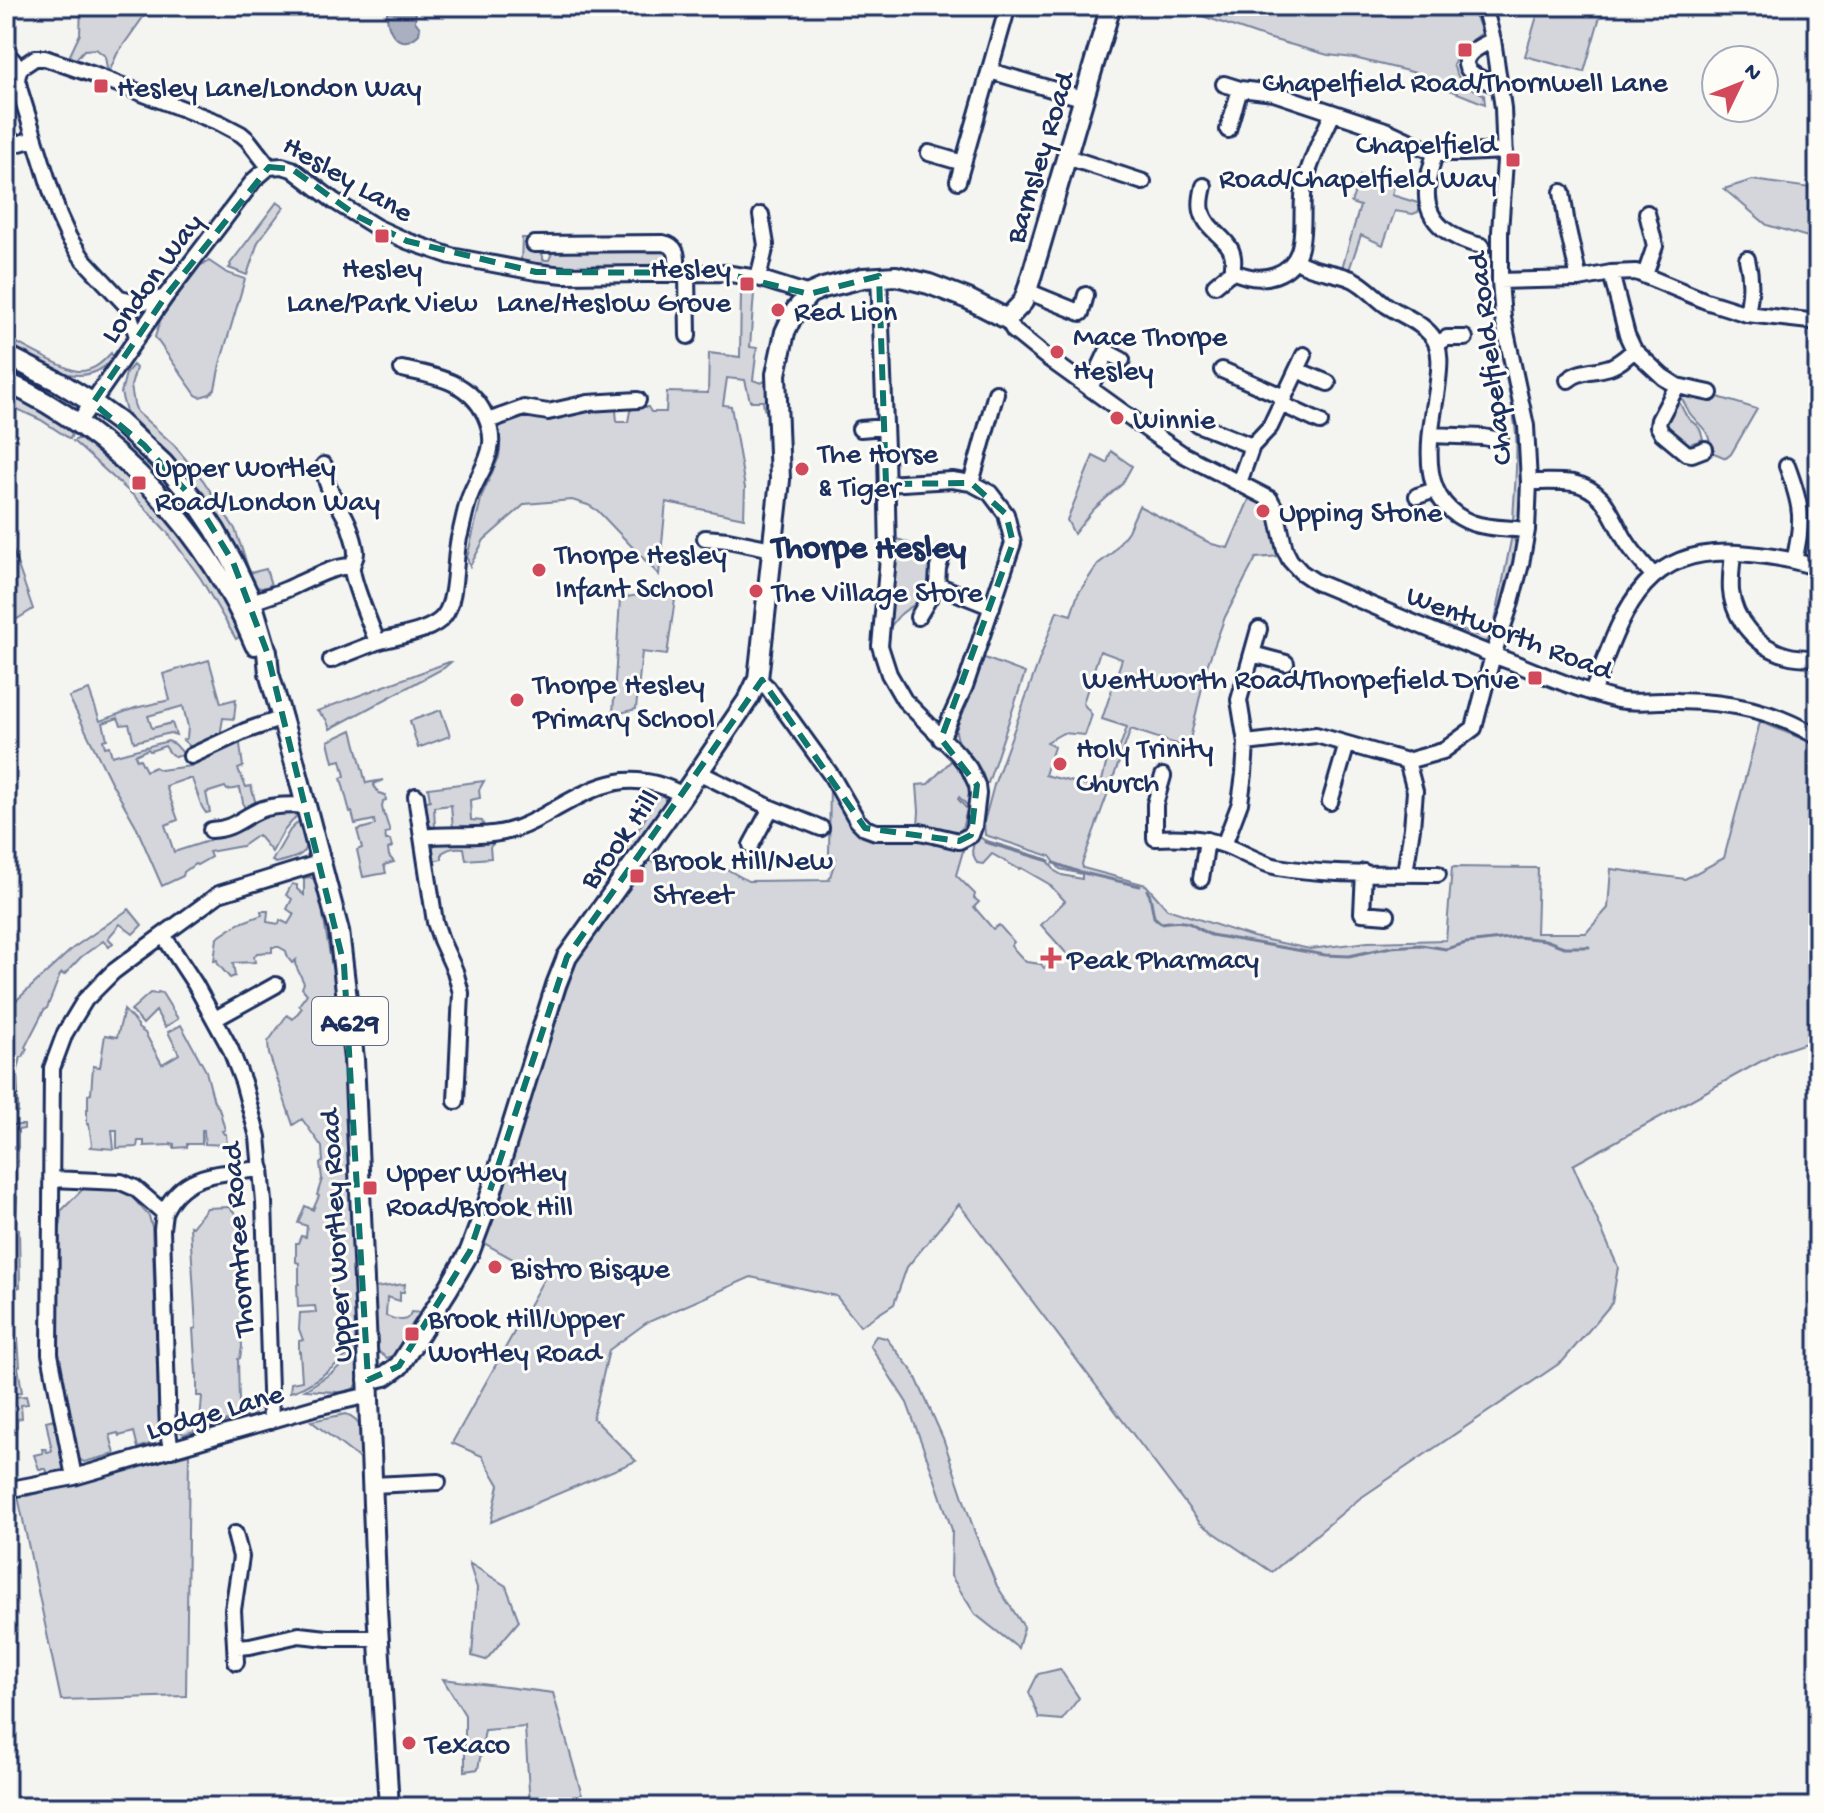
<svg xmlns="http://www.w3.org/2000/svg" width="1824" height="1813" viewBox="0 0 1824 1813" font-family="'Gochi Hand',sans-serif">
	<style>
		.green { fill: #d4d6db; stroke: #78829c; stroke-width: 2; fill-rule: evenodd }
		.water { fill: #aab0bf; stroke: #717c98; stroke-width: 2 }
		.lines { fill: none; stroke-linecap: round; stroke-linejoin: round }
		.stream { stroke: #717c98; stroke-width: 3 }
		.minor-casing { stroke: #1b2f5e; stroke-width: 20 }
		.major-casing { stroke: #1b2f5e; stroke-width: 24 }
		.minor { stroke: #fdfcf7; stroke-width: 14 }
		.major { stroke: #fdfcf7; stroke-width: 18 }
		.marked { fill: none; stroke: #0f766e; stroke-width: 6; stroke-dasharray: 16 10; stroke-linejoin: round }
		.poi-dot { fill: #d1495b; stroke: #fdfcf7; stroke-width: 3 }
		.labels { text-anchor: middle; stroke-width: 6; stroke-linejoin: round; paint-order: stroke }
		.shield { fill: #fdfcf7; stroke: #5f6c8c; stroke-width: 2 }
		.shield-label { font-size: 28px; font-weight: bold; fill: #1b2f5e }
		.poi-label { font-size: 30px; fill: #1b2f5e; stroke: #fdfcf7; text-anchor: start }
		.street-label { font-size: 30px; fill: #1b2f5e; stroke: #fdfcf7 }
		.quarter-label { font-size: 34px; font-weight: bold; fill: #1b2f5e; stroke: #fdfcf7 }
	</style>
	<rect width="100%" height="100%" fill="#f4f4f1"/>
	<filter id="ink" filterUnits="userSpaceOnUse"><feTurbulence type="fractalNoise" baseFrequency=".0125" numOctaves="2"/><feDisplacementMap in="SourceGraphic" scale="16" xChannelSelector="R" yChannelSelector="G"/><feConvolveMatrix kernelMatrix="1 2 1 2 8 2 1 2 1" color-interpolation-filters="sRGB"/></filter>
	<g filter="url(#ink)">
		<path class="green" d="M81,6H151L117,54L110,70L107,69L105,56L96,49L84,50L76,59L69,57L80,34Z
			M1173,6H1472L1482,33L1461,49L1453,65C1462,88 1465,83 1484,95L1485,104L1450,90L1434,88L1427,77L1416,73L1354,58L1328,55L1264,37Z
			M1540,6H1603L1584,72L1525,56Z
			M1360,176L1394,187L1392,195L1421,204L1418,212L1413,214L1395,211L1383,245L1361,235L1349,270L1342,268L1360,206L1351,203Z
			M1752,180L1818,189V240L1767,225L1724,189Z
			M277,202L284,207L258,242L247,275L229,268L231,266L230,264Z
			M522,238H528L527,248L537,251L543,256V260H549L552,253L557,250H666L671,257L670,263L667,265C618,267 569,268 521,262Z
			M209,261L227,273L245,279L220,364L215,389L210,394L200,397L196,395L155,337L161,318L201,265Z
			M741,293H754L750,347L757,348L753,380L761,383L767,380L772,349L777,350L772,416L764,409L763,401H750L745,380L727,378L723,405L731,406L745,488L744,518L666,502L659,575L598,511L588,505L572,500L525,504L484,540L470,566L467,558L482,495L499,457L500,448L496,430L501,421L524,414L585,407L588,411L603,410L609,407L616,410L617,422H628L630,411L635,407H648L651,412H666L667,392L708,393L709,353L740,357Z
			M1495,316H1499L1522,436L1523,509L1519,518L1513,522C1514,493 1518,463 1516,434C1512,394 1499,356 1495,316Z
			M6,337C20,344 65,370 78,371C92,372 102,363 111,353L113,357C102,374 82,378 64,373L6,344Z
			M133,365L136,368L131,386L134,404L137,412L174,445L203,480L235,529L250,573L266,569L271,585C264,588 259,590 253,584L227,534L197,487L167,453L126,412L121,393L126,373Z
			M6,389L74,430L70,439L41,420L6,404Z
			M1680,391L1716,400L1718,397L1757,409L1731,454L1726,458L1709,451C1713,430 1698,426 1689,412C1686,406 1683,400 1679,395Z
			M1675,395C1680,402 1682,409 1686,415C1694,427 1699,421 1703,439C1681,449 1684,445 1666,431L1665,416Z
			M82,437L87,438L133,482L134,484L149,493L212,574L242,635L236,639L201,579L167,532L135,497L73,441Z
			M1111,451L1132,466L1122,484L1093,510L1074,534L1067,520L1093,456L1107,463Z
			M1251,495C1274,508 1275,532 1280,556L1256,558L1225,617L1207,666L1188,748L1131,729L1082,864L1083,868L1146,885L1167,909L1253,937L1310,949L1368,942L1446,940L1452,867L1538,868L1536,933H1586L1608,908L1611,869L1685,879L1724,858L1760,722L1818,745V1039L1776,1053L1573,1165L1618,1267L1612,1303L1563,1361L1359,1499L1272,1572L1200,1523L959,1204L907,1267L894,1304L860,1326L836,1296L751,1277L646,1323L609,1350L593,1418L636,1461L491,1522L499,1485L482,1456L452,1443L545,1277L484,1243L574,966L581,954L635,878L638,879L641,874L639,872L648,861L699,867L712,866L714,862L748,881L829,880L836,858L829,855L830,781L856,822L929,839L934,845L941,843L961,846L963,851L956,875L975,894L974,898L979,902L974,907L993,929L999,925L1014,942L1011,946L1026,962L1041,964L1044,968L1047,966L1050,969L1067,954L1041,925L1065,901L1049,884L1021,868L1019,869L992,854L983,864L977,863L972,852L974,842L980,837L984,840L1047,859L1055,871L1062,875L1082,879V874L1060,869L1050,856L985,835L984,822L994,785L1057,611L1071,615L1078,594L1098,564L1112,553L1128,531L1139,506L1212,544L1228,548ZM1100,651L1122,659L1102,719L1127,727L1116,758L1108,756L1100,789L1045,775L1054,747L1047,742L1063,733L1085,735L1092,715L1083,703Z
			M6,531L33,609L6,626Z
			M1512,535L1518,548C1512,575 1506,624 1485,642L1479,641L1438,625L1436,621L1437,618C1447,623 1476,639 1486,635C1491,634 1492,630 1494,626Z
			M895,539C925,543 939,573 922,598C916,605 908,608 901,614C896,618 893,624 889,629Z
			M669,590L676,592L667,655L642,652L636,709L613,715L620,598Z
			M982,657L1025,673L988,783H985C983,760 956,751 956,730Z
			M209,660L221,703L236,699L234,719L223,718L221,730L224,737L195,751L183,740L187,738L188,727L183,706L148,716L152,728L172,723L176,735L170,733L134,742L129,724L121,725L118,718L103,723L107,739L103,740L105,747L109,746L112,756L168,741L175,744L184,754C174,760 170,754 165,746L150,751L148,749L135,755L137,760L140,759L146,771L155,767L160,770L191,766L195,759L239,737L243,767L238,769L246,787L251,786L257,808L249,813L244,807L240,788L227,790L225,787L206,793L210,812L206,813L202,807L192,779H186L166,786L178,820L165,825L174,852L205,842L262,815L276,812H300L283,832L272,852L258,835L242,846L209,852L211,857L197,865L195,864L184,872L183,876L162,886L135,824L111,782L69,697L89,690L100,721L135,708L170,700L163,674Z
			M449,662H451L444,668L330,729L326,719L317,711Z
			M441,710L450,736L418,748L410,721Z
			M352,730L366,783L383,780L374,784V786L379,793L385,795L386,800L383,801L382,807L384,816H385L390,832L385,833L386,840H390L392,847L388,849L389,856L394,862L384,865L386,873L363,877L357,850L362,848L357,830L375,825L374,820L355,824L352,812H350L341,778L345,776L341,760L333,762L328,741Z
			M952,760C966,775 974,786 969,807L959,797L958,799L967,809L962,829L953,836L918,827L919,811L917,785L928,784Z
			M484,781L479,790L480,798L470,800L471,820L482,821L484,827L453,828L451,805L434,807L435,828L429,825L423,805L425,802L430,800L428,788Z
			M655,791L664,796L666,804L616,872L611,862C629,841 651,819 655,791Z
			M301,819C308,853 311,854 276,863L272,861L290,830Z
			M497,840L490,847L491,858L466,860L464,848C456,847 448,848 442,853V859L433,861L432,849L436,842Z
			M310,877L318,881L325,906L323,915L332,967L338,989L336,990V997H342L346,1044L344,1053L351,1221C359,1231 358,1237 353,1248L356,1326L361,1344C344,1358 311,1388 290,1392L291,1383L302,1381L300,1352H299V1341L303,1340L299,1329L300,1313L316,1312L315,1306L298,1307L297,1285L299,1284V1263L296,1262V1243H298L301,1236L306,1237L307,1226L298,1223L305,1206L313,1210L319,1196L317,1195L322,1179L320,1163L323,1162L322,1147L302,1119L293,1125L269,1054L268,1042L287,1015L293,1019L302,1008L299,1005L307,994L302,988L304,983L295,964L296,960L292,963L288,958L286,951L279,947H272V952L257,953L254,957L255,962L233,963L235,976L230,978L218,964L217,960L214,961L217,938L238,924L262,915L261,911H268L267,922L279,924L280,920L288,924L294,914L287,909L292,899L286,895L292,884L297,885V889L304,895V878Z
			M129,909L142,925L133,934L120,924L108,938L113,943L109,947L103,941L81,957L64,975L62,973L60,975L47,1008L44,1010L25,1047L27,1049L23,1057H21L17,1074L18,1095H13V1099H18V1112L6,1113V1125H24V1129L18,1130V1166L15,1169V1190L6,1191V1010L73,948Z
			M158,992L162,993L178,1019L165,1027L156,1011L143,1024L131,1010L150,993L157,994Z
			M124,1010L138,1025V1028L145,1033L162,1064L179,1054L168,1032L181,1025L206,1071L214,1102L219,1108L225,1130L222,1131L224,1134H226L227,1145L205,1144L204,1130H202V1144H187V1147L174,1148V1144L171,1143V1145L144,1146V1141H138L137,1147L117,1148V1130H112L114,1149L90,1147L92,1145L89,1124H87V1109H88V1095L91,1094L93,1066L100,1067L105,1035L117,1037Z
			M85,1187L118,1188L132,1197L149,1216L152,1227L153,1251L159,1422C159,1443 157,1442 138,1448L134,1432L119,1436L118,1433L110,1435L115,1454L84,1462L76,1457L58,1362L57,1238L61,1223V1211Z
			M6,1197H17L15,1228L19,1229L20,1287L16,1288L14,1310H7L6,1319L17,1320L15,1339H18L20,1366L18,1367L22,1392L12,1394L13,1397L26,1396L28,1404L21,1405L22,1418L17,1419V1427L6,1429Z
			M229,1207L236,1214L237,1222L235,1223V1226L238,1227L237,1261L241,1262V1267L238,1268L242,1347L240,1358L238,1359L239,1402H251L252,1405L265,1403L254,1413L184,1434L177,1430L176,1420H186L187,1423L200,1422L202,1396H197V1374H196L193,1329L196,1328L190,1226L192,1227L207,1208Z
			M405,1284L404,1292H400V1301L387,1297L386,1316C396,1319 407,1325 411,1312L424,1313L399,1353L387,1358L379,1352L377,1347L374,1288Z
			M876,1336L886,1338L914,1373L943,1438L975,1533L997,1586L1024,1627L1018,1648L975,1614L951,1576L952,1530L934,1477L907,1403L870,1345Z
			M358,1350C359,1360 362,1376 357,1385C351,1397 318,1390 305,1390L333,1372Z
			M346,1414C366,1420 361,1442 361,1460L311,1421Z
			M54,1419L64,1469L48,1474L46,1469H39L34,1455L43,1453L42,1449H46L47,1452L52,1451L46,1421Z
			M189,1454L186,1696L61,1700L18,1496H27Z
			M469,1563L506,1586L519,1621L486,1660L472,1656L477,1588Z
			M1060,1669L1079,1698L1062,1720L1039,1718L1029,1692L1038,1674Z
			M443,1679L553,1693L583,1799L593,1807H530L525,1727L485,1730L478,1769L465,1771V1715Z"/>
		<path class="water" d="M388,6H411L416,10L415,21L420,28L419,34C398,55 383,26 388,6Z"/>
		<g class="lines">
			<path class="stream" d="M985,842L1049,861
				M1054,863L1079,872L1140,886
				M1147,890L1150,896L1154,917L1161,923C1171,922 1181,920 1191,924C1198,928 1203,932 1211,935L1325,955L1349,956L1391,947L1421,945L1446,949L1466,943L1518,937L1545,940L1564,947H1589"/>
			<defs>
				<path id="minor" d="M1493,40C1486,44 1476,47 1470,54C1454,72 1489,82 1500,86
					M6,53L20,68
					M20,68L17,78L20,91L59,216L69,238L83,259L126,305L137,336
					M20,68L35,58H45L94,75L220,123L241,134L248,140L269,167
					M990,71L1085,99
					M1224,84L1240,89L1274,93L1388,131L1435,153H1463L1505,151
					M1228,130L1240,89
					M6,147L34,139
					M929,153L963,163
					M1435,153C1432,165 1427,178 1427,191C1425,224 1454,240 1482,246
					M1067,157L1143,182
					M269,167L282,166L292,169L334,201L376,227L407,241L451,256L536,272L564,275L724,273L758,278L809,294
					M958,181L1008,6
					M1204,186C1202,194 1200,203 1202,211C1208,237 1240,238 1232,271C1245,277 1261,280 1275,275C1315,261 1297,213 1305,182C1311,158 1323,135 1333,113
					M1562,192L1567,225L1579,279
					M534,244L663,243C680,246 677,259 677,273
					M1295,260C1313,272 1333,271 1352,279C1365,285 1375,297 1386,305C1401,315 1421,322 1432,336C1443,350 1439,372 1437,389C1430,437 1414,501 1472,523C1489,529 1509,528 1527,530
					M687,273L688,336
					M1611,273L1627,335L1634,350L1663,377L1677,386L1710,393
					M1645,275L1655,246L1647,213
					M758,278L766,245L761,215
					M1500,281L1579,279L1611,273L1636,272L1706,301L1747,314L1818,322
					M1215,285L1232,271
					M1027,291L1081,313L1086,295
					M120,298C136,303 150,303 165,297
					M1747,314C1751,294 1752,278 1747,259
					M1007,319L1014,331L1045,356L1156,436L1184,455L1270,499L1276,510L1285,550L1290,560L1301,572L1316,582C1382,609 1447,638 1514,663C1548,677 1582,691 1617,700C1636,704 1659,700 1678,701C1732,702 1772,710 1818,737
					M1437,344L1447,338H1465
					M1222,370L1284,397
					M1297,370L1328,383
					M1568,380C1580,370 1592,372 1606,368C1617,366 1626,357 1634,350
					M1677,386L1659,420L1658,426L1662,433L1686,453L1692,454L1705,449
					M1090,388L1107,352L1122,360
					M1281,404L1320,422
					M488,421L524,408L548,412L588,403L638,400
					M78,423L165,297L254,180L269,167
					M1197,424L1252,446
					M860,429L885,427
					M1431,435L1483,437L1500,440
					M324,465C325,494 342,504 350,528C352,535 356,545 356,553C356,560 351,563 352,570C355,590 370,622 377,642C397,636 432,632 444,616C457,600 454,559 459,538C463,524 465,509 470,496C476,479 489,463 491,444C492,434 489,424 485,415C469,381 436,376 402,369
					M1787,466C1802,506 1804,520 1794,561
					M1529,482C1543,482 1559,481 1573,483C1607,490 1611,517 1626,541C1634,554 1644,565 1654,576
					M971,483L996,393
					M1239,483L1252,446L1270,427L1304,355
					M886,484L952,480L971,483L990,493L1006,514L1013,543L965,686L941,739
					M1417,496L1435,490
					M705,538L728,540L772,549
					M943,553L938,568L937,585L992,607
					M1733,553C1732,565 1730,579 1731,591C1734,621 1758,647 1786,655C1796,658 1808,658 1818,658
					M245,604C263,598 281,593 298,584C316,576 332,567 351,566
					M918,617L937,585
					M1252,654L1286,663
					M331,660L377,642
					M758,679L768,688L831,775L857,820L865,828L876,832H920L959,841L971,835L974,827L978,794L977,785L969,768L958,754L904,700L889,674L880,646L888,558L886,449L879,276
					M1592,693C1622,616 1639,546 1739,553C1765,555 1793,559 1818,568
					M1246,743L1316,735L1407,761L1443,751L1474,728L1493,655L1509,609L1521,564L1527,530L1529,482L1526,426L1503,318L1500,281V232L1505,161L1503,108L1493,40L1484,6
					M191,756L245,731L283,718
					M698,772L771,808L821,828
					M1163,776L1155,804V838C1180,837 1203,837 1227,846C1244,853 1261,864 1278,867C1330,876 1385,873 1438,874
					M416,796L422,837
					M1330,802L1347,744
					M211,830C234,829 241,818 260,810C274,804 292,806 306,805
					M751,845L771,808
					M1224,845L1240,803L1244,774L1246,743L1239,700L1259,629
					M1364,872L1362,913L1387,915
					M1405,873L1412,828L1415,791L1407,761
					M1201,879L1207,840
					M163,935L195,984L230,1048L243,1082L258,1137L264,1202L271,1421
					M215,1019L276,985
					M456,1101L461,993L455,971L441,940L435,922L422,837C453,833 486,839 515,829C529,824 542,817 555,809C601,783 632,768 683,795
					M52,1179L121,1182L135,1188L164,1213C183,1170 222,1174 262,1169
					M164,1213L162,1229L168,1431L171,1450
					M74,1477L50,1354L52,1068L65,1033L85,1000L113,972L133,957L219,894L322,862
					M372,1485L438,1482
					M6,1490L74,1477L317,1407L369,1395
					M235,1534L241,1557L233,1610L236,1662
					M237,1647L250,1646L299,1635L327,1638H378"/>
				<path id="major" d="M6,355L59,382L93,403L119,422L163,463L197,503L215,530L233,562L252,602L267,652L269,673L294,760L339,931L354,1059L367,1347L377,1609L389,1807
					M6,382C116,432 209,534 255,645
					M368,1380L385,1376L399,1366L448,1289L470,1251L488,1203L556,985L567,957L683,795L749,698L758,679L780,480L776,374L785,332L795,311L809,294L823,288L863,278L896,276L929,284L968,299L1007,319L1023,302L1027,291L1111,6"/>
			</defs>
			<use href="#minor" class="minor-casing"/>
			<use href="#major" class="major-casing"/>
			<use href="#minor" class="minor"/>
			<use href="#major" class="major"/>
		</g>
	</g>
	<path class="marked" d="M269,167L292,169L357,216L407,241L536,272L724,273L809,294L879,276L886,484L971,483L1006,514L1013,543L941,739L977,785L971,835L959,841L865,828L762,680L567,957L470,1251L399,1366L368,1380L344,965L267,652L233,562L197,503L144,445L93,403L165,297Z"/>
	<g class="poi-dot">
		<rect x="1457" y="42" width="16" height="16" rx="4"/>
		<rect x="93" y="78" width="16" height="16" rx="4"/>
		<rect x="1505" y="152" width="16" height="16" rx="4"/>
		<rect x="374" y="228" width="16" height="16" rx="4"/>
		<rect x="739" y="276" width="16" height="16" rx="4"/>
		<circle cx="778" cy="310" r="8"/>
		<circle cx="1057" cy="352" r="8"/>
		<circle cx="1117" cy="418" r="8"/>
		<circle cx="802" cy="469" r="8"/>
		<rect x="131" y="475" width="16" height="16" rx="4"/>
		<circle cx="1263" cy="511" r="8"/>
		<circle cx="539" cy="570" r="8"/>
		<circle cx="756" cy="591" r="8"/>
		<rect x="1527" y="670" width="16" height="16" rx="4"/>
		<circle cx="517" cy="700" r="8"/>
		<circle cx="1060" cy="764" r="8"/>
		<rect x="629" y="868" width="16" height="16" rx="4"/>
		<path d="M1047 946h8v8h8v8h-8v8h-8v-8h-8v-8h8z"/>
		<rect x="362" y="1180" width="16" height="16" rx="4"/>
		<circle cx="495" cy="1267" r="8"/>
		<rect x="404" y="1326" width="16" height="16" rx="4"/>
		<circle cx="409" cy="1743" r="8"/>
	</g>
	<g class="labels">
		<rect class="shield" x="312" y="997" width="76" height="48" rx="6"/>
		<g class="shield-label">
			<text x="350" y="1031">A629</text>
		</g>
		<g class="poi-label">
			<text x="1465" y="91" text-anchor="middle">Chapelfield Road/Thornwell Lane</text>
			<text x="117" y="96">Hesley Lane/London Way</text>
			<text x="1497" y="153" text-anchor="end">Chapelfield<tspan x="1497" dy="34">Road/Chapelfield Way</tspan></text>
			<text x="382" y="277" text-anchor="middle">Hesley<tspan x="382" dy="34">Lane/Park View</tspan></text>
			<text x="731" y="277" text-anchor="end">Hesley<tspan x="731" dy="34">Lane/Heslow Grove</tspan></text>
			<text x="794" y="320">Red Lion</text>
			<text x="1073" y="345">Mace Thorpe<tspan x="1073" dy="34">Hesley</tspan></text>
			<text x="1133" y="428">Winnie</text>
			<text x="818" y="462">The Horse<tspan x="818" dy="34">&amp; Tiger</tspan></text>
			<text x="155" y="476">Upper Wortley<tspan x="155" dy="34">Road/London Way</tspan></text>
			<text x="1279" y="521">Upping Stone</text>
			<text x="555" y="563">Thorpe Hesley<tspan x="555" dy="34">Infant School</tspan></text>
			<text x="772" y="601">The Village Store</text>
			<text x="1519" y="688" text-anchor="end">Wentworth Road/Thorpefield Drive</text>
			<text x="533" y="693">Thorpe Hesley<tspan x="533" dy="34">Primary School</tspan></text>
			<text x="1076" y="757">Holy Trinity<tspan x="1076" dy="34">Church</tspan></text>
			<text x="653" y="869">Brook Hill/New<tspan x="653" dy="34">Street</tspan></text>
			<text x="1067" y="968">Peak Pharmacy</text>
			<text x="386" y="1181">Upper Wortley<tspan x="386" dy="34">Road/Brook Hill</tspan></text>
			<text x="511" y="1277">Bistro Bisque</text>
			<text x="428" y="1327">Brook Hill/Upper<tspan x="428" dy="34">Wortley Road</tspan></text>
			<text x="425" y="1753">Texaco</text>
		</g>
		<g class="street-label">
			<text transform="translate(1038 157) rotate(-73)" y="10">Barnsley Road</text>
			<text transform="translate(349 177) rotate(30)" y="10">Hesley Lane</text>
			<text transform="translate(150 277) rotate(-54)" y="10">London Way</text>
			<text transform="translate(1488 359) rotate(-97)" y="10">Chapelfield Road</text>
			<text transform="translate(1510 631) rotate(21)" y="10">Wentworth Road</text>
			<text transform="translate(618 838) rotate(-54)" y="10">Brook Hill</text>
			<text transform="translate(334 1236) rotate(-93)" y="10">Upper Wortley Road</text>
			<text transform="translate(236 1240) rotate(-94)" y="10">Thorntree Road</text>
			<text transform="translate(214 1410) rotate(-16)" y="10">Lodge Lane</text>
		</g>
		<g class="quarter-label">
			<text x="869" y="557">Thorpe Hesley</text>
		</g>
	</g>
	<rect width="1824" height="1813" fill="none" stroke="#fdfcf7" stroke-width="32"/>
	<rect x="16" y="16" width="1792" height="1781" fill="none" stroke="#1b2f5e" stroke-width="3" filter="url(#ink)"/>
	<g transform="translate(1740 84) rotate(47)"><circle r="38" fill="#fdfcf7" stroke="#a3aaba" stroke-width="2"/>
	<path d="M0-6L14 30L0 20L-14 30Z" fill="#d1495b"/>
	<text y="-12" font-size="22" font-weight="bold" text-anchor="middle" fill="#1b2f5e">N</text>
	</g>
</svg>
